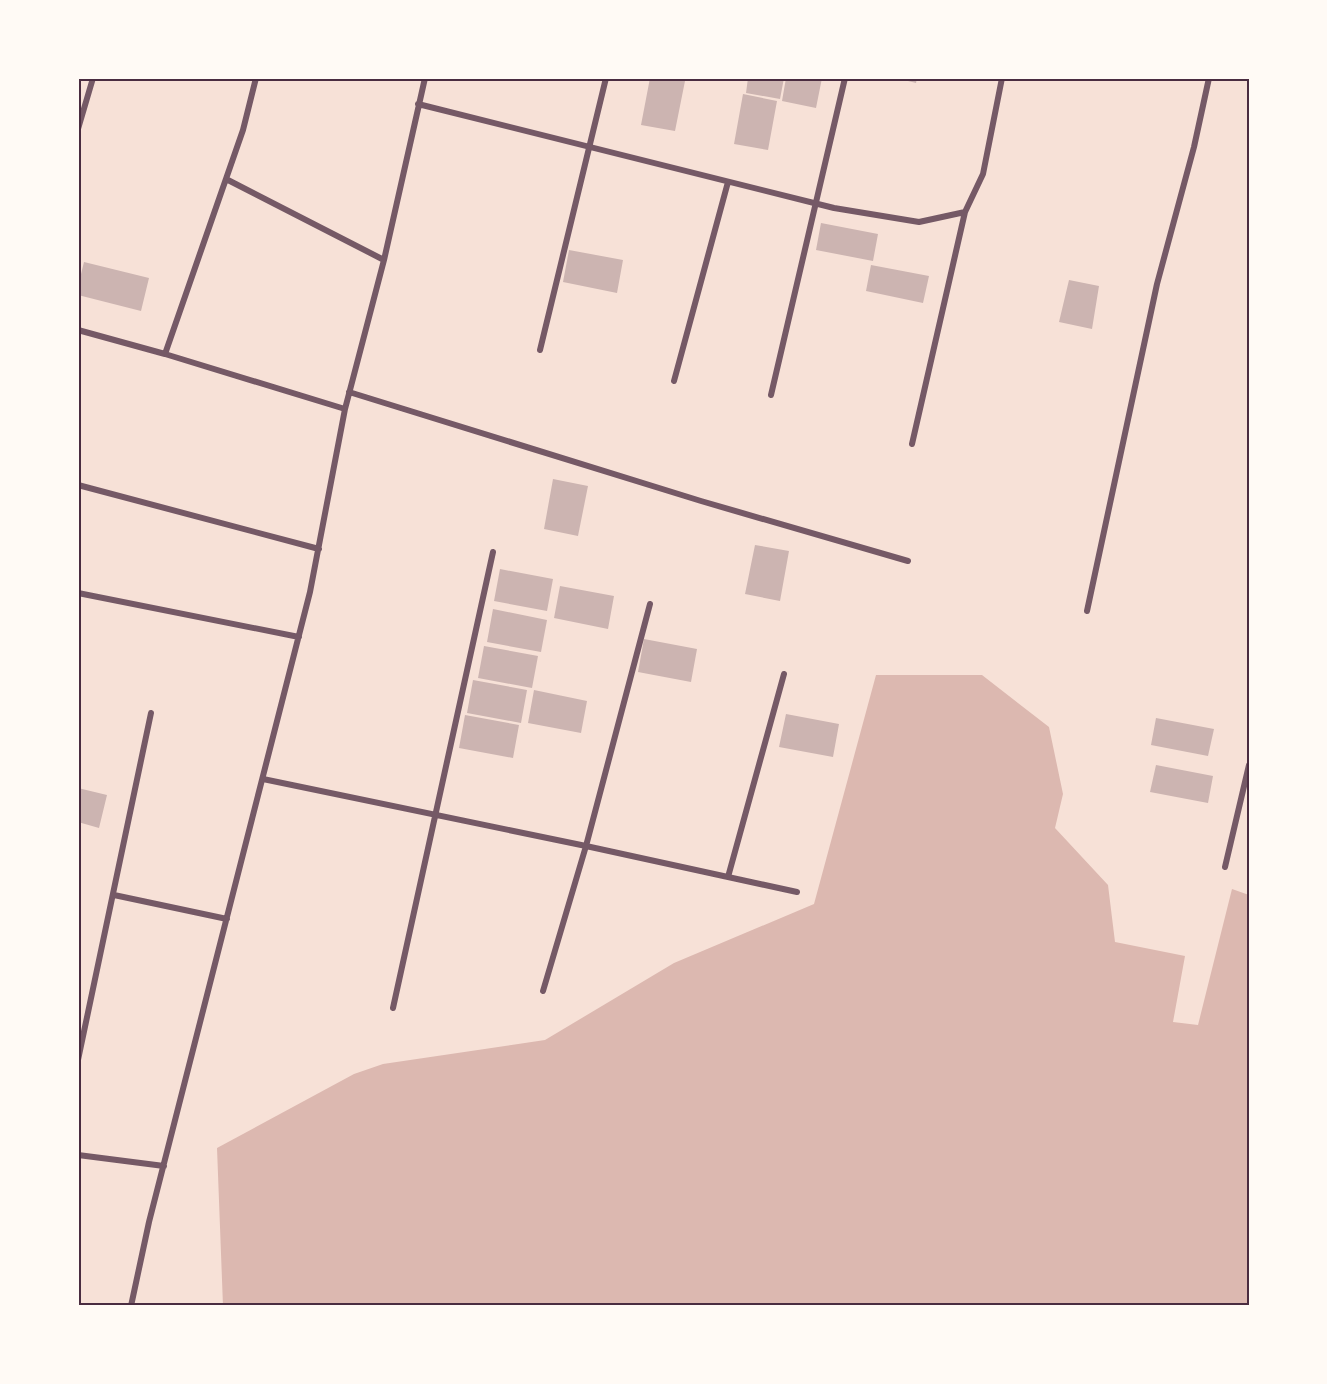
<svg xmlns="http://www.w3.org/2000/svg" width="1327" height="1384" viewBox="0 0 1327 1384" font-family="Barlow,sans-serif">
	<style>
		.water { fill: #dcb8b0 }
		.building { fill: #ccb4b1 }
		.lines { fill: none; stroke-linecap: round; stroke-linejoin: round }
		.minor { stroke: #755966; stroke-width: 6 }
		.neatline { fill: none; stroke: #4a2c40; stroke-width: 2 }
	</style>
	<rect width="100%" height="100%" fill="#f7e1d7"/>
	<path class="water" d="M876,675H982L1049,727L1063,794L1055,828L1108,885L1115,942L1185,956L1173,1022L1198,1025L1232,889L1249,895V1306H223L217,1148L354,1074L383,1064L545,1040L674,963L814,904Z"/>
	<path class="building" d="M650,78H667L685,81L675,131L641,125Z
		M748,78H784L780,99L746,93Z
		M786,78H822L816,108L782,101Z
		M896,78H917L916,83Z
		M743,94L777,101L768,150L734,144Z
		M821,223L878,234L873,261L816,250Z
		M569,250L623,260L617,293L563,282Z
		M84,262L149,278L141,311L78,295V286Z
		M871,265L929,276L923,303L866,291Z
		M1069,280L1099,286L1092,329L1059,322Z
		M553,479L588,486L578,536L544,529Z
		M755,545L789,551L780,601L745,594Z
		M500,569L553,579L547,611L494,601Z
		M560,586L614,596L608,629L554,618Z
		M493,609L547,620L541,652L487,642Z
		M644,639L697,649L691,682L638,672Z
		M484,646L538,656L532,688L478,678Z
		M473,680L527,690L521,723L467,713Z
		M534,690L587,701L581,733L528,723Z
		M786,714L839,724L833,757L779,747Z
		M465,715L519,725L513,758L459,748Z
		M1156,718L1214,729L1208,756L1151,745Z
		M1156,765L1213,776L1208,803L1150,792Z
		M78,788L107,795L99,828L78,822Z"/>
	<g class="lines">
		<path class="minor" d="M418,104L834,208L919,222L965,212L983,174L1002,78
			M78,129L93,78
			M226,179L384,260
			M78,330L165,354L345,409
			M540,350L606,78
			M165,354L243,130L256,78
			M674,381L728,182
			M349,392L701,501L908,561
			M771,395L845,78
			M912,444L965,212
			M78,485L319,549
			M78,593L299,637
			M1087,611L1157,284L1194,147L1209,78
			M263,779L586,846L797,892
			M1225,867L1249,765
			M728,877L784,674
			M114,895L227,919
			M543,991L586,846L650,604
			M393,1008L493,552
			M78,1060L151,713
			M78,1155L164,1166
			M131,1306L149,1222L310,592L345,409L384,260L425,78"/>
	</g>
	<rect width="1327" height="1384" fill="none" stroke="#fffaf5" stroke-width="159"/>
	<rect x="80" y="80" width="1168" height="1224" class="neatline"/>
</svg>
